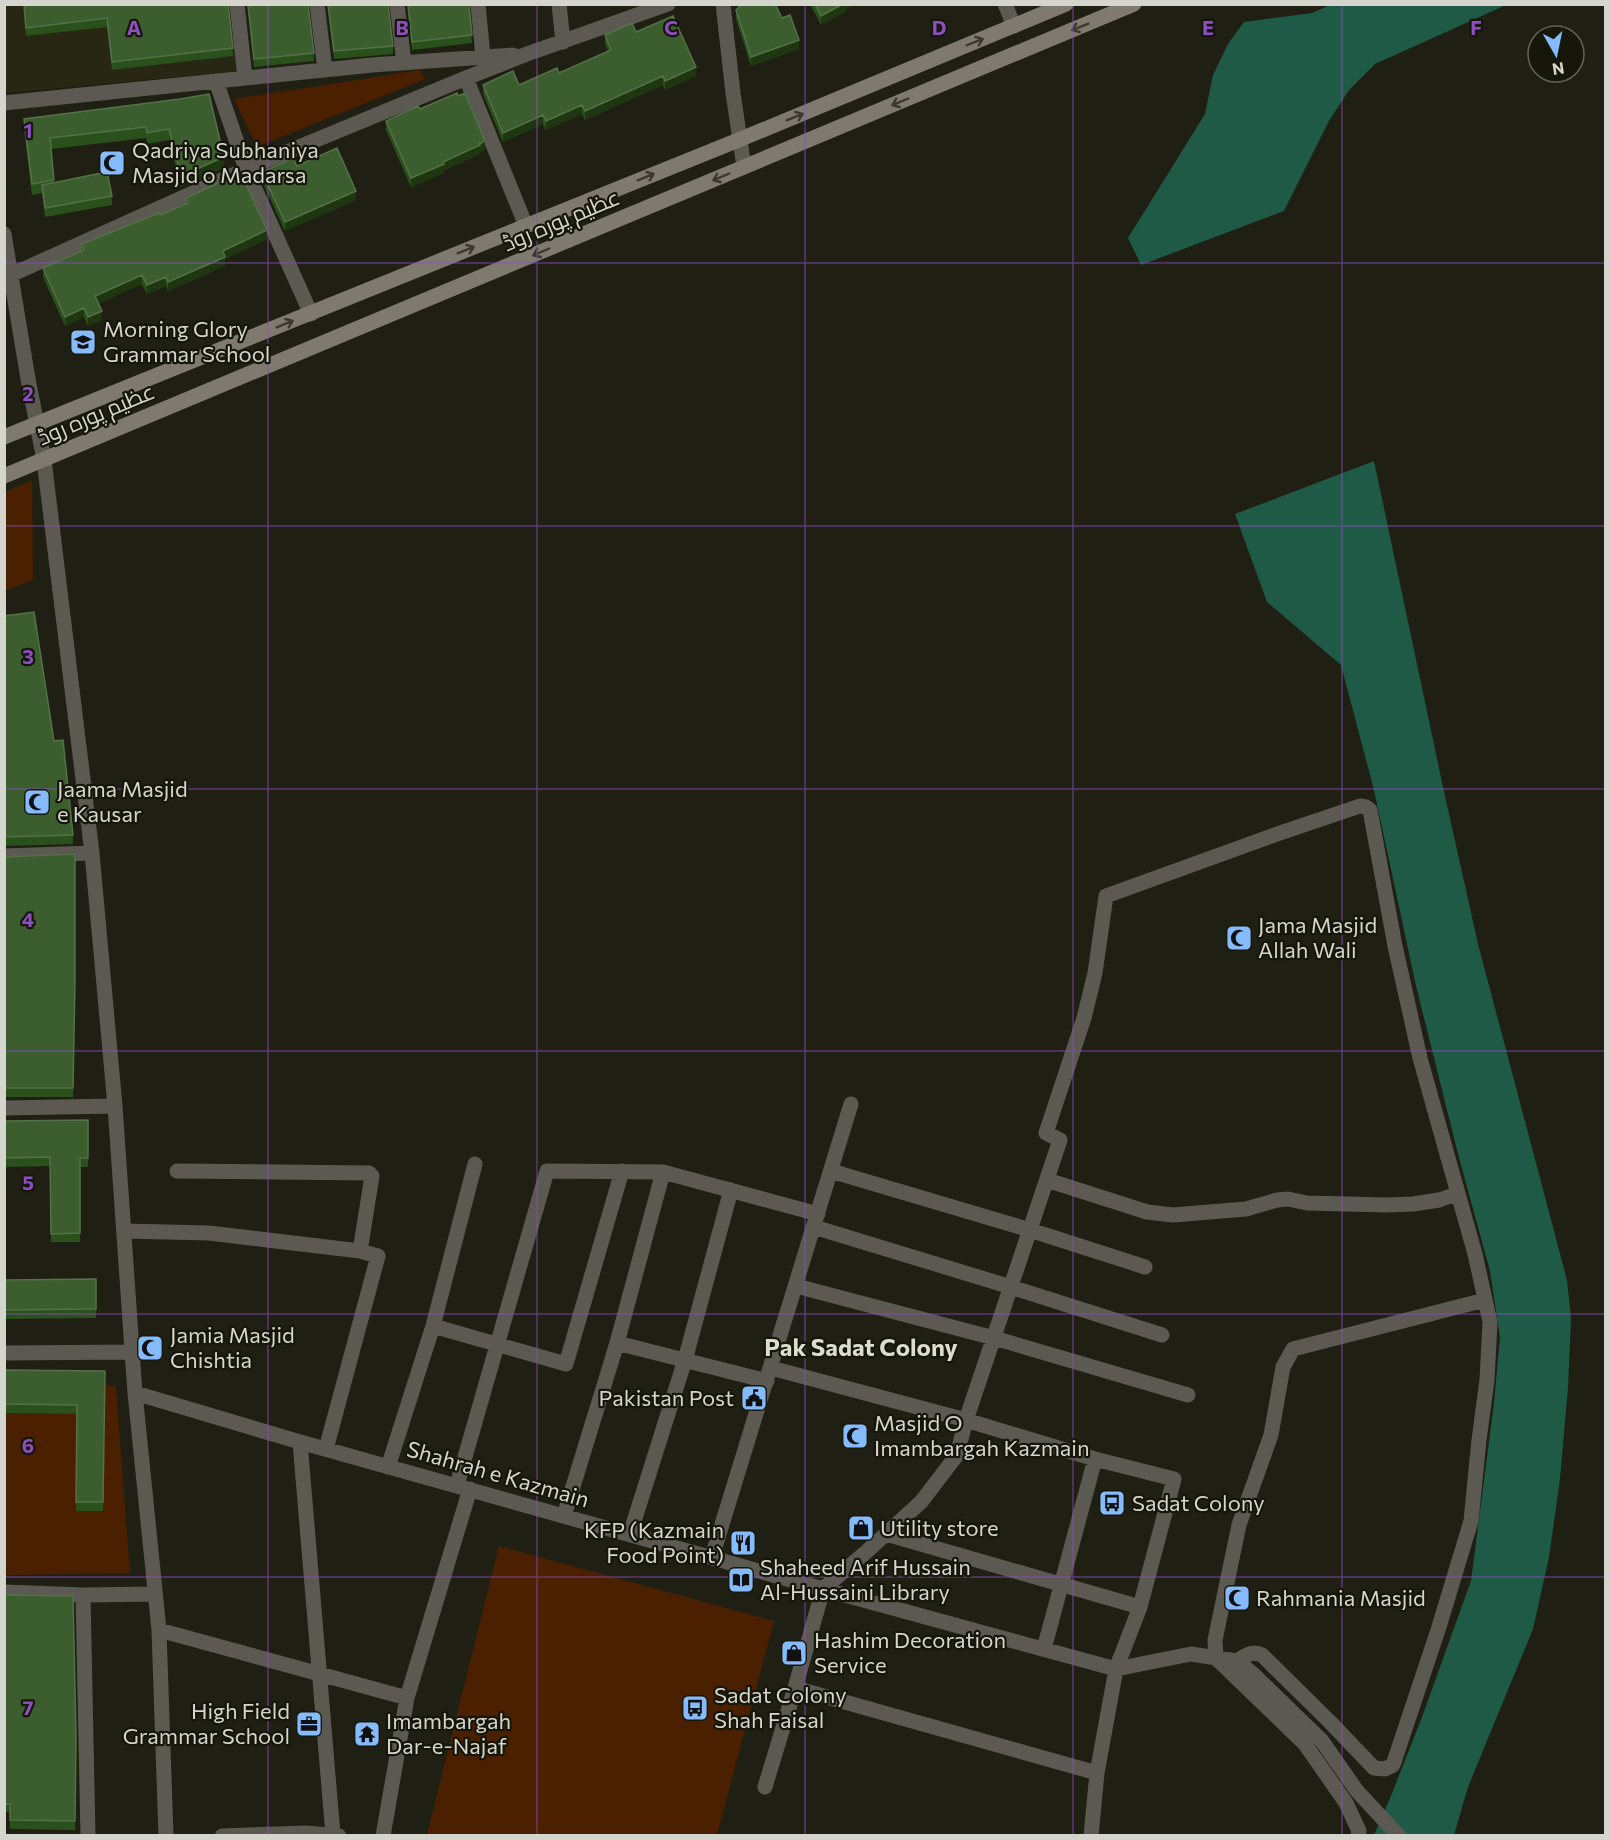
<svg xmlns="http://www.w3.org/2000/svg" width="1610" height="1840" viewBox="0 0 1610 1840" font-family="Commissioner,Cairo,sans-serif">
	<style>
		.built { fill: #272714 }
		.green { fill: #4b2000 }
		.water { fill: #1e5a46 }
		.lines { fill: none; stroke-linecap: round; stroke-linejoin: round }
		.street { stroke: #5c5953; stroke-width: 15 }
		.secondary { stroke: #7f7a70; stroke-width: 15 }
		.wall { fill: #2a501c }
		.shaded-wall { fill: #1e3711 }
		.building { fill: #3c5e2f; stroke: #547148; stroke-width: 1.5 }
		.oneway { stroke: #3b392e }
		.grid { fill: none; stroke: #8d4ec2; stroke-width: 1.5; stroke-opacity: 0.55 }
		.labels { text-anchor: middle; stroke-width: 4.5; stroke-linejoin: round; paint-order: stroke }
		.poi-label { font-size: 22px; fill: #d4d5cd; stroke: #16160a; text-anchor: start }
		.street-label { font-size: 22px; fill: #d4d5cd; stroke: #16160a }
		.neighbourhood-label { font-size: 24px; font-weight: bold; fill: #dcddcc; stroke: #16160a }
		.grid-label { font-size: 20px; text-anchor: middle; font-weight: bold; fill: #8d4ec2; stroke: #16160a; stroke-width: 4.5; stroke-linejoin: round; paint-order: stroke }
	</style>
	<rect width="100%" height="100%" fill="#1f2013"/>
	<path class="built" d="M5,5H230L238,71L5,93Z"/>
	<path class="green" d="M420,70L425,79L257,147L234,99Z
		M32,480L33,580L5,591V492Z
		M105,1384L116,1387L130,1573L5,1575V1413L77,1414L103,1511Z
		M499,1546L774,1621L717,1835H427Z"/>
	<path class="water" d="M1330,5H1506L1375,64L1349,90L1329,121L1284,211L1141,265L1128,238L1205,114L1213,75L1228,44L1244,22L1312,13Z
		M1374,461L1443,787L1478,944L1567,1280L1571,1319L1568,1387L1560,1479L1549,1557L1533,1629L1468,1787L1454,1835H1374L1391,1796L1422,1717L1471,1581L1494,1403L1500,1337L1490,1271L1458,1154L1416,986L1374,790L1341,665L1267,602L1235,514Z"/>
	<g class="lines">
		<path class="street" d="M237,4L245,78
			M317,4L325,70
			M397,4L404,63
			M478,4L483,57
			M559,4L563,42
			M723,4L733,93L744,167
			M1005,4L1014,26
			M466,78L526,226
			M216,81L246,169L311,314
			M4,103L372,65L513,55
			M4,234L28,379L44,460L92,853L115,1106L135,1393L159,1630L166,1836
			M4,278L246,169L466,78L527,54L668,4
			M4,856L92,853
			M4,1108L115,1106
			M177,1171L369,1173L372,1176L360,1251
			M831,1171L1030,1230L1145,1267
			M1047,1180L1147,1212L1173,1215L1246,1209L1277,1200L1288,1199L1307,1203L1387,1205L1413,1204L1439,1200L1457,1194
			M814,1227L1011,1287L1162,1335
			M124,1231L209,1233L360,1251L378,1256L326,1449
			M796,1286L994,1338L1188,1395
			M433,1326L566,1364L622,1171
			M617,1343L767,1381
			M4,1353L132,1352
			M771,1368L966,1420L1095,1459L1174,1479L1140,1607L1116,1669L1097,1773L1091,1836
			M135,1393L300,1442L823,1589L1116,1669L1191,1654L1237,1661L1252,1673L1322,1741L1357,1791L1399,1836
			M300,1442L333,1835
			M388,1467L433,1326L475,1164
			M457,1485L547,1171L663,1172L818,1214
			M564,1516L617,1343L663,1172
			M630,1534L685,1360L731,1190
			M886,1534L1140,1607
			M712,1557L851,1104
			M4,1592L83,1595L155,1594
			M83,1595L88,1836
			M159,1630L407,1698
			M1044,1649L1095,1459
			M795,1688L1097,1773
			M765,1787L795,1688L823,1589L865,1553L921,1502L957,1455L966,1420L1060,1140L1046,1133L1084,1018L1095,973L1106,896L1280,833L1360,806L1366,807L1370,810L1395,946L1420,1058L1475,1254L1490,1322L1487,1380L1479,1440L1471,1521L1439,1627L1393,1765L1385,1769L1374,1768L1330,1722L1262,1655C1252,1650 1245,1656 1237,1661
			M222,1836L306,1833L339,1836
			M383,1836L407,1698L470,1489
			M1358,1836L1359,1831L1346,1803L1305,1744L1216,1658L1215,1640L1239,1525L1271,1435L1283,1367L1293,1349L1485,1300"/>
		<path class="secondary" d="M4,437L741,139L1066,4
			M4,476L1134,4"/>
	</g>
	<path class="wall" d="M23,4H228L233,56L112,70L107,27L26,36Z
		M247,4H308L314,53V61L254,67Z
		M327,4H388L393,46V54L334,59Z
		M407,4H469L472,43L412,50Z
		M810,4H855L847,8V11L821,25Z
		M736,10L782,18L799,49L751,66L736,19Z
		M636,32L696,76L665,90L663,85L585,120L582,114L546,130L543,124L503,142L483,94V85H519L559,73L608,51L605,44V35Z
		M180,99L224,168L181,187L169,140L147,144L146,138L51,149L54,183L112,196V205L45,217L42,193L32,195L24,130V119Z
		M420,109L485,150L480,152V154L444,170V173L411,187L386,130V121Z
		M297,166L356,200L285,231L262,181V172Z
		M231,185L267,239L225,259V266L168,291L166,286L147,294L142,284L99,303L102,320L88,326L84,317L65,326L43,277V268L82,251V244L160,215L186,203V198Z
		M4,616L54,741L73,835V844L4,846Z
		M4,857L75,988L73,1097H4Z
		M88,1120V1167H80V1242H51L50,1166L4,1167V1121Z
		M96,1279V1318L4,1319V1280Z
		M4,1370L105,1371L103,1511H76L77,1414L4,1413Z
		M4,1595L76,1737L75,1830L10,1829V1812H4Z"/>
	<path class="shaded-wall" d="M843,4H855L847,8V11L821,25V16Z
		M799,40V49L751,66V57Z
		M696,67V76L665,90V81Z
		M663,76V85L585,120V111Z
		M582,105V114L546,130V121Z
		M543,115V124L503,142V133Z
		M485,141V150L480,152V154L444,170V173L411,187V178Z
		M224,157V168L181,187V176Z
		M356,191V200L285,231V222Z
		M267,230V239L225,259V266L168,291V282L223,251Z
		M142,275V284L95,305V296Z
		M166,277V286L147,294V285Z
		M84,308V317L65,326V317Z
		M102,311V320L88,326V317Z"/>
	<path class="building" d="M24,4H228L233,48L112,62L107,18L26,28Z
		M248,4H308L314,53L254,59Z
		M328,4H388L393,46L334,51Z
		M408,4H469L472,35L412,42Z
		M742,4H775L782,18L790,15L799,40L751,57L736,10Z
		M815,4H843L821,16Z
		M673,16L696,67L665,81L663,76L585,111L582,105L546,121L543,115L503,133L483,85L513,71L519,85L557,68L559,73L611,50L605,35L632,23L636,32Z
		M457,93L458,96L465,93L485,141L479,144L480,145L443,162L444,164L411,178L386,121L418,106L420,109Z
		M209,94L224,157L181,176L169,129L147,133L146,127L50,138L54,180L32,184L24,119L180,99Z
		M337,148L356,191L285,222L262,172L293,158L297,166Z
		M107,172L112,196L45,208L42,185Z
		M229,178L231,185L244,180L267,230L223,251L225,257L168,282L166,277L147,285L142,275L95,296L102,311L88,317L84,308L65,317L43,268L84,250L82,244L159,213L160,215L188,203L186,198Z
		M34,612L54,741L63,740L73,835L4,837V616Z
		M75,854V980L73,1088H4V857Z
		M88,1120V1158H80V1233L51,1234L50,1157L4,1158V1121Z
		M96,1279V1309L4,1310V1280Z
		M4,1370L105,1371L103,1502H76L77,1405L4,1404Z
		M4,1595L73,1596L76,1737L75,1821L10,1820V1804H4Z"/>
	<defs><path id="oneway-shaft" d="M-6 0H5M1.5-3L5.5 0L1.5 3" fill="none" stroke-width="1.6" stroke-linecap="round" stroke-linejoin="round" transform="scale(1.5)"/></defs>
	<g class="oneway">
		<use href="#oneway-shaft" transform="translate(1080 27) rotate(158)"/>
		<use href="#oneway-shaft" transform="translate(975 42) rotate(-22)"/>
		<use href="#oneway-shaft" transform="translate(900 102) rotate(157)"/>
		<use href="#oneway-shaft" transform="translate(795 117) rotate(-22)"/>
		<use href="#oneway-shaft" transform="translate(646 177) rotate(-22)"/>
		<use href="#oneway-shaft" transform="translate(721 177) rotate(157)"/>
		<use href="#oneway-shaft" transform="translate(466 250) rotate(-22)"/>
		<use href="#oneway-shaft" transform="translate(541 252) rotate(157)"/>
		<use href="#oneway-shaft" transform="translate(285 324) rotate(-22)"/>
	</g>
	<path class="grid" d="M268,4V1836M537,4V1836M805,4V1836M1073,4V1836M1342,4V1836M4,263H1606M4,526H1606M4,789H1606M4,1051H1606M4,1314H1606M4,1577H1606"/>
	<defs>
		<symbol id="mosque-square" viewBox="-11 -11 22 22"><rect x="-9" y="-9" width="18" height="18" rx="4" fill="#85bbfb" stroke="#16160a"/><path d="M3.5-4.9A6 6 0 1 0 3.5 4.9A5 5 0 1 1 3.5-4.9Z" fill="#111"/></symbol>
		<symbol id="school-square" viewBox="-11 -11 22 22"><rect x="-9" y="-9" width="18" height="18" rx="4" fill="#85bbfb" stroke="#16160a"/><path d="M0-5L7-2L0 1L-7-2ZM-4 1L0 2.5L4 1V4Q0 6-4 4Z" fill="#111"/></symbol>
		<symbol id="civic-square" viewBox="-11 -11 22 22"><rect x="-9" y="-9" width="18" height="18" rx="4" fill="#85bbfb" stroke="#16160a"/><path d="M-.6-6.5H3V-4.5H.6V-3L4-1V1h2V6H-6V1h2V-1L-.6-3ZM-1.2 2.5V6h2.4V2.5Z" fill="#111"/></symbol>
		<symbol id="bus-square" viewBox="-11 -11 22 22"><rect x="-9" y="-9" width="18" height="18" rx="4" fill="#85bbfb" stroke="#16160a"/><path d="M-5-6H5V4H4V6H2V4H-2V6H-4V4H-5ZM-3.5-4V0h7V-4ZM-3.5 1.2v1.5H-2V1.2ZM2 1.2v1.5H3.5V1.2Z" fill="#111"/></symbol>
		<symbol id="shop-square" viewBox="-11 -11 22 22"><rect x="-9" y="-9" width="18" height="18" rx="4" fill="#85bbfb" stroke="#16160a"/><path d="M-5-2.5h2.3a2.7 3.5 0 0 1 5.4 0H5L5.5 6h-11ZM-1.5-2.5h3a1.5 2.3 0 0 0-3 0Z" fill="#111"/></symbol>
		<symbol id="restaurant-square" viewBox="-11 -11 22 22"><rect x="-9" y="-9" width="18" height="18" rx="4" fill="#85bbfb" stroke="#16160a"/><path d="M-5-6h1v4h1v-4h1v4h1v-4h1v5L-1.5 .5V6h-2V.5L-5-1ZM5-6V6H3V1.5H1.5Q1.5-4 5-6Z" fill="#111"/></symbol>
		<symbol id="library-square" viewBox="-11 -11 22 22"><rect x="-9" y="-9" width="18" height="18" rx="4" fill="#85bbfb" stroke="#16160a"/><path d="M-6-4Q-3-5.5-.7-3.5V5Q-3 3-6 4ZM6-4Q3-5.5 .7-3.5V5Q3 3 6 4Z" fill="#111"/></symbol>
		<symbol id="office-square" viewBox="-11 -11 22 22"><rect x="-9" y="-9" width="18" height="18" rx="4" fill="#85bbfb" stroke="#16160a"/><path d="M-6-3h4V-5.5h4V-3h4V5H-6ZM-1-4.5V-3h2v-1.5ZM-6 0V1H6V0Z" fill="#111"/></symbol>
		<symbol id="temple-square" viewBox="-11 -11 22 22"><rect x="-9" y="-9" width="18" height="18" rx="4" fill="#85bbfb" stroke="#16160a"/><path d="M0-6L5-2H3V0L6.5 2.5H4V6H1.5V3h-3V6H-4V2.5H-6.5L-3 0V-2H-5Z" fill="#111"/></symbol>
	</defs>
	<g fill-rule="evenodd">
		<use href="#mosque-square" x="97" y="148" width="30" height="30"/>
		<use href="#school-square" x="68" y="327" width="30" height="30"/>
		<use href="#mosque-square" x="22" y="787" width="30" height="30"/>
		<use href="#mosque-square" x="1224" y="923" width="30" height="30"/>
		<use href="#mosque-square" x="135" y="1333" width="30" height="30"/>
		<use href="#civic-square" x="739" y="1383" width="30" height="30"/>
		<use href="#mosque-square" x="840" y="1421" width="30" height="30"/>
		<use href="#bus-square" x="1097" y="1488" width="30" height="30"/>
		<use href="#shop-square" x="846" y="1513" width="30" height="30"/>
		<use href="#restaurant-square" x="728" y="1528" width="30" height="30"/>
		<use href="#library-square" x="726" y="1565" width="30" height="30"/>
		<use href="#mosque-square" x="1222" y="1583" width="30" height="30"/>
		<use href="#shop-square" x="779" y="1638" width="30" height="30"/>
		<use href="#bus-square" x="680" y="1693" width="30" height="30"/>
		<use href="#office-square" x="294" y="1709" width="30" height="30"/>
		<use href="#temple-square" x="352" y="1719" width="30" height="30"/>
	</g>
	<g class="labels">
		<g class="poi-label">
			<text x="132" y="158">Qadriya Subhaniya<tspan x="132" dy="25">Masjid o Madarsa</tspan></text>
			<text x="103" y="337">Morning Glory<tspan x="103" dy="25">Grammar School</tspan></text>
			<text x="57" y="797">Jaama Masjid<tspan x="57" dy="25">e Kausar</tspan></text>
			<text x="1258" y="933">Jama Masjid<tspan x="1258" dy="25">Allah Wali</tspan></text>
			<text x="170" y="1343">Jamia Masjid<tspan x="170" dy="25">Chishtia</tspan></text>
			<text x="734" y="1406" text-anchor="end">Pakistan Post</text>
			<text x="874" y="1431">Masjid O<tspan x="874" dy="25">Imambargah Kazmain</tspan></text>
			<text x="1132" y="1511">Sadat Colony</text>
			<text x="880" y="1536">Utility store</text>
			<text x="724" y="1538" text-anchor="end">KFP (Kazmain<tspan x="724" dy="25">Food Point)</tspan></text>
			<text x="760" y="1575">Shaheed Arif Hussain<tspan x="760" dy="25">Al-Hussaini Library</tspan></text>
			<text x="1256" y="1606">Rahmania Masjid</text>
			<text x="814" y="1648">Hashim Decoration<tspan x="814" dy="25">Service</tspan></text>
			<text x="714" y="1703">Sadat Colony<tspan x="714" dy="25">Shah Faisal</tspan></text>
			<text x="290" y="1719" text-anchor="end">High Field<tspan x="290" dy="25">Grammar School</tspan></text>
			<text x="386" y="1729">Imambargah<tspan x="386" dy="25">Dar-e-Najaf</tspan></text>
		</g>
		<g class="street-label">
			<text transform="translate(561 220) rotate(-23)" y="8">عظیم پورہ روڈ</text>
			<text transform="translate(96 414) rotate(-23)" y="8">عظیم پورہ روڈ</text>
			<text transform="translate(498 1474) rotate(16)" y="8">Shahrah e Kazmain</text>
		</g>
		<g class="neighbourhood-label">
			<text x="861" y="1356">Pak Sadat Colony</text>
		</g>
	</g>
	<g class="grid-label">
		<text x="134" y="35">A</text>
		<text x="402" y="35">B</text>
		<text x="671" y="35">C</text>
		<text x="939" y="35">D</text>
		<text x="1208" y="35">E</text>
		<text x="1476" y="35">F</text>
		<text x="28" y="138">1</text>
		<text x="28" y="401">2</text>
		<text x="28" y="664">3</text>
		<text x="28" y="927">4</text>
		<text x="28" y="1190">5</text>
		<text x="28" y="1453">6</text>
		<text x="28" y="1715">7</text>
	</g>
	<rect width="1610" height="1840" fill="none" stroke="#d4d5cd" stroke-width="12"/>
	<g transform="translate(1556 54) rotate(171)"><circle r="28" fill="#16160a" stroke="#626258" stroke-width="1.5"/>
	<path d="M0-4.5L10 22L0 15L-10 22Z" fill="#85bbfb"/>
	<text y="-9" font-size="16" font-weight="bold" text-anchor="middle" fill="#d4d5cd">N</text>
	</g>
</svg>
